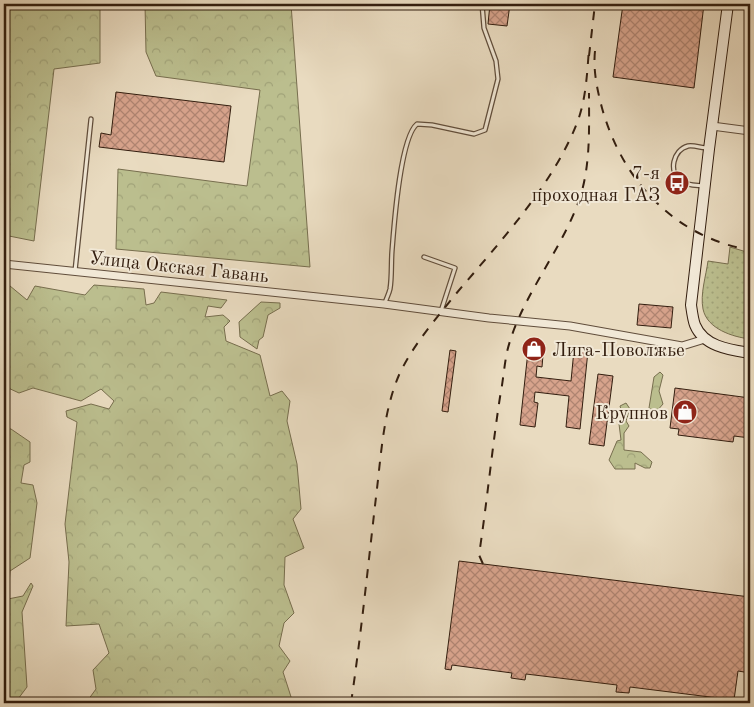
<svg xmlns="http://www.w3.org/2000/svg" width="754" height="707" viewBox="0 0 754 707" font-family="'Old Standard TT',serif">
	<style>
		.grass { fill: url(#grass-dots); stroke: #776e4e }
		.forest { fill: url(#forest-crowns); stroke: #776e4e }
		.building { fill: url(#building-cross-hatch); stroke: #331e0f }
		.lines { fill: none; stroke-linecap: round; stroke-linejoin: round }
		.lane-casing { stroke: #604d3b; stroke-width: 5.5 }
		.street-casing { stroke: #604d3b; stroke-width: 9 }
		.secondary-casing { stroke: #331e0f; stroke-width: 12 }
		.lane { stroke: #f1e8d6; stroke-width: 3 }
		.street { stroke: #f1e8d6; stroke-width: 7 }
		.secondary { stroke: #f1e8d6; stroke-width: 10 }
		.rail { stroke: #331e0f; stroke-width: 2; stroke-dasharray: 9 9; stroke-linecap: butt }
		.labels { text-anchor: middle; stroke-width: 4; stroke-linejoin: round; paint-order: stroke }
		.poi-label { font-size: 19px; fill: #331e0f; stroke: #f1e8d6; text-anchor: end }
		.street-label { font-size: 19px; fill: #331e0f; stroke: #f1e8d6 }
	</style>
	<defs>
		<pattern id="grass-dots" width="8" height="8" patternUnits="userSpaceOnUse" patternTransform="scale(1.25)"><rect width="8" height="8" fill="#bbbe8e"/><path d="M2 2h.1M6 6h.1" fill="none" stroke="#a1a379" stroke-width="1.8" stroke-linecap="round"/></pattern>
		<pattern id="forest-crowns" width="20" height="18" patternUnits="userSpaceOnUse" patternTransform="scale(1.25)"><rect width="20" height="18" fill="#bbbe8e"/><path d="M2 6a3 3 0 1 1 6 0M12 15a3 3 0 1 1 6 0" fill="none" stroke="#a1a379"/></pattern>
		<pattern id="building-cross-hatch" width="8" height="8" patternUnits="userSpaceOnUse" patternTransform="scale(1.25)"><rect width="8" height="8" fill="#d7a38c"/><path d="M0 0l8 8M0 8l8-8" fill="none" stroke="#af8471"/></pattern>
	</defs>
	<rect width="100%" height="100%" fill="#e9dbc0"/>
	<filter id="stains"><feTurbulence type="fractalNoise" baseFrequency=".004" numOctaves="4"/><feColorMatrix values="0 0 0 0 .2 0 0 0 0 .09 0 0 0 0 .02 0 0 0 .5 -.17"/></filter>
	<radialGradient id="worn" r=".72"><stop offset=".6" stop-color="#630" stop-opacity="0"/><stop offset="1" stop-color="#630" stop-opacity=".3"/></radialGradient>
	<path class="grass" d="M730,247L750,253V339C733,337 707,329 703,309C700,294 706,276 708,261L728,264Z"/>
	<path class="forest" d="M4,4H100V63L54,69L34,241L4,235Z
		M145,4H291L310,267L116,249L118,169L247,186L260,90L156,76L146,52Z
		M4,281L27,300L35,286L85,295L94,285L144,289L146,305L154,303L161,292L227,300L221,308L208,306L205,317L223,315L230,321L224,327L226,341L260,355L270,396L282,391L290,401L287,421L297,464L301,509L293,519L304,548L285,557L284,585L294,613L284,623L279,646L290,661L283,672L293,703H88V700L96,689L93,670L109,653L99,624L66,626L69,562L65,524L77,422L67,417L66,411L91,404L109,409L114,401L101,389L81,401L33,388L19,393L4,386Z
		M261,302L280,303V308L268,315L263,337L259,340L257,349L240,337L239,322Z
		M660,372L663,375L659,391L663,404L656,412L649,408L654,377Z
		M626,403L630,409L626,421L629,426L624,433V450L641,452L652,462L650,468H645L635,463V469H615L609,460L617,441L621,440L619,424L624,420L620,406Z
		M4,428L11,429L30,442V462L24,465L21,483L33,485L37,503L30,558L10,571L8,599L23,596L31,583L33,586L22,612L27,687L15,703H4Z"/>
	<path class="building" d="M490,4H510L507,26L488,24Z
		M623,4H704L694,88L613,77Z
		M116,92L231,106L224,162L99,147L101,133L111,135Z
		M750,192V241L745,240Z
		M639,304L673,307L671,328L637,325Z
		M529,342L544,343L542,367L537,366L536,377L571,381L574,350L588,351L580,429L566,427L569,396L535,392L534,402L538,403L535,427L520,425Z
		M450,350L456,351L448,412L442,411Z
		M598,374L613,376L604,446L589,444Z
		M675,388L750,398V438L734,436L733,442L678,435L679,429L670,428Z
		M459,561L750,597V673L738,671L734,700L630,687L629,693L616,692L617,685L526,674L525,680L511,678L512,673L452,665L451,670L445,669Z"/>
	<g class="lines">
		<defs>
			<path id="lane" d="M704,186C696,185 688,186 681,181C668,172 673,150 688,146C694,145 702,148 708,148
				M424,257L455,268L441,311
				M75,271L91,119
				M385,303C386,299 389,294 390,289C392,277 391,263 392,251C394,226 400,138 417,124L432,125L474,134L485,130L498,79L496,61L484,28L482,4"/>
			<path id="street" d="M712,126L750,131
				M4,264L384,304L489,318L570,326L682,346L705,339"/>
			<path id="secondary" d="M728,4L709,149L691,305C692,312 693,320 695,325C704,347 731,350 750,353"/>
		</defs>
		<use href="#lane" class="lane-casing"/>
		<use href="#street" class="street-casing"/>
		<use href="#secondary" class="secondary-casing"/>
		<use href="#lane" class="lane"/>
		<use href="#street" class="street"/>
		<use href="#secondary" class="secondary"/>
		<path class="rail" d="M595,51C593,70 597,89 602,108C622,180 674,237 750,250
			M589,56L595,4
			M483,564L479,555C487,502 492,449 500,397C503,382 504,367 507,352C519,301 558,255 577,206C591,170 589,131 589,93
			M351,703C361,635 368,566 376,497C381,457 383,412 399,375C413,345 435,320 455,295C498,244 553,185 577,123C586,100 587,74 589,49"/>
	</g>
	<defs>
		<symbol id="bus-disc" viewBox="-11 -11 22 22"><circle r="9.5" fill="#8f2418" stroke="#f1e8d6"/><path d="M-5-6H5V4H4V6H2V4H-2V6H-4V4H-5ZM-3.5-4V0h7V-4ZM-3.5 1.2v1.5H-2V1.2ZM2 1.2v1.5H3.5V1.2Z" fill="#fff"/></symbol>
		<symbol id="shop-disc" viewBox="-11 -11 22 22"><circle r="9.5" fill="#8f2418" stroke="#f1e8d6"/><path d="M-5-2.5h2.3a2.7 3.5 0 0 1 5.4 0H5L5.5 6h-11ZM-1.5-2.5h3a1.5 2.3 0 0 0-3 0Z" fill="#fff"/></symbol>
	</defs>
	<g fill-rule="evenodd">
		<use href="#bus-disc" x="663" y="169" width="28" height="28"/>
		<use href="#shop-disc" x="520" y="335" width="28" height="28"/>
		<use href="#shop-disc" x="671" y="398" width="28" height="28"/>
	</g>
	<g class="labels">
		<g class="poi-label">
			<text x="660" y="179">7-я<tspan x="660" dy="22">проходная ГАЗ</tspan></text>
			<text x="552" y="356" text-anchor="start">Лига-Поволжье</text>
			<text x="668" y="419">Крупнов</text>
		</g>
		<g class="street-label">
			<text transform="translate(179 266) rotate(6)" y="7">Улица Окская Гавань</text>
		</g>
	</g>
	<rect width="754" height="707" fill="none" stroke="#e9dbc0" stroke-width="20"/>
	<rect x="5" y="5" width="744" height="697" fill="none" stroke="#331e0f" stroke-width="2.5"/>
	<rect x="10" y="10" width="734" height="687" fill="none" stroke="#331e0f"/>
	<rect width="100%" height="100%" filter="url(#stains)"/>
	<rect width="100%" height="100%" fill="url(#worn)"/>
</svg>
